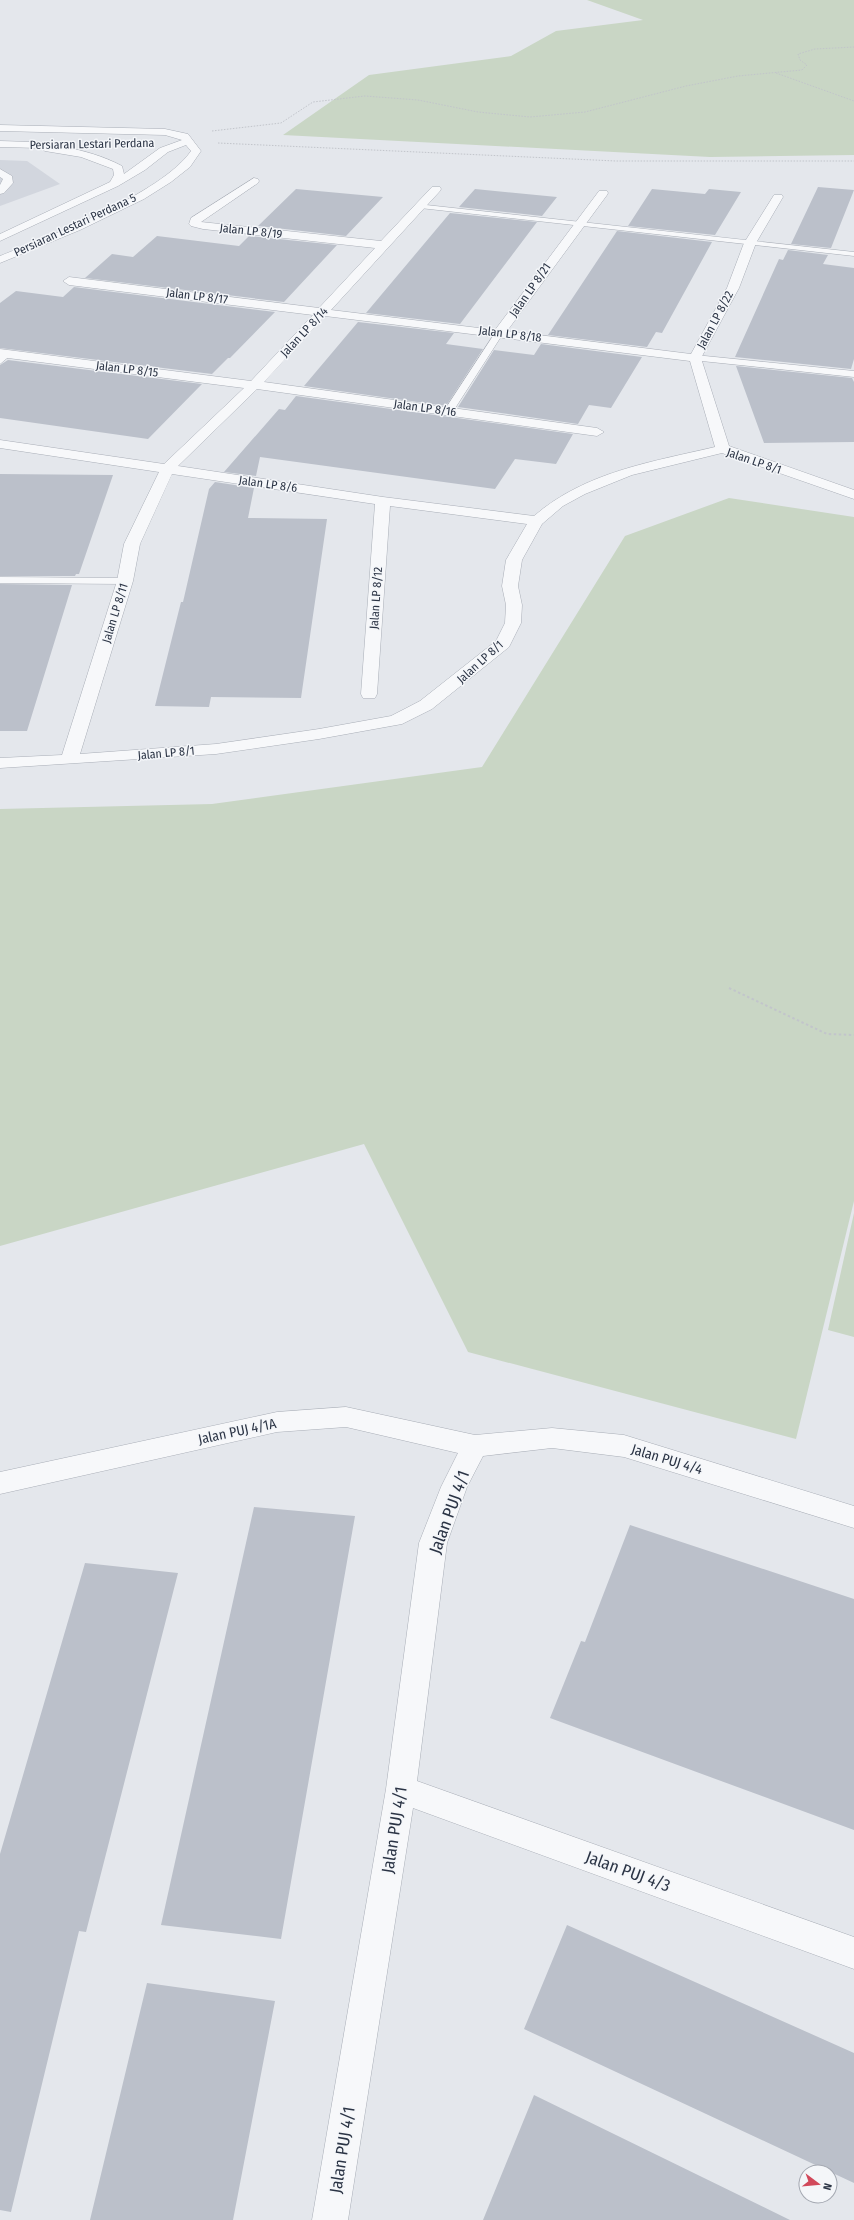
<svg xmlns="http://www.w3.org/2000/svg" width="854" height="2220" viewBox="0 0 854 2220" font-family="'Fira Sans Condensed',sans-serif">
	<style>
		.built { fill: #d2d6de }
		.green { fill: #c9d6c5 }
		.building { fill: #bbc0ca }
		.lines { fill: none; stroke-linecap: round; stroke-linejoin: round }
		.service-casing { stroke: #a9aeb7; stroke-width: 1 }
		.minor-casing { stroke: #a9aeb7; stroke-width: 1 }
		.tertiary-casing { stroke: #a9aeb7; stroke-width: 1 }
		.path-far1 { stroke: #c2c5cb; stroke-width: 1; stroke-dasharray: 1.5 1.5; stroke-linecap: butt }
		.path { stroke: #c2c5cb; stroke-width: 2; stroke-dasharray: 2.5 2.5; stroke-linecap: butt }
		.service { fill: #f7f8fa; fill-rule: evenodd }
		.minor { fill: #f7f8fa; fill-rule: evenodd }
		.tertiary { fill: #f7f8fa; fill-rule: evenodd }
		.labels { text-anchor: middle; stroke-width: 3; stroke-linejoin: round; paint-order: stroke }
		.far-street-label { font-size: 12px; fill: #2b3445; stroke: #f4f6f9 }
		.street-label { font-size: 14px; fill: #2b3445; stroke: #f4f6f9 }
		.near-street-label { font-size: 17px; fill: #2b3445; stroke: #f4f6f9 }
	</style>
	<rect width="100%" height="100%" fill="#e4e7ec"/>
	<path class="built" d="M0,160L27,161L60,184L0,206Z"/>
	<path class="green" d="M587,0H854V155L710,157L283,135L369,75L511,56L556,31L643,20Z
		M729,498L854,517V1201L796,1439L468,1352L364,1144L0,1246V809L212,804L482,767L625,536Z
		M854,1213V1337L828,1330Z"/>
	<path class="building" d="M818,187L854,190L831,248L791,244Z
		M296,189L383,197L346,236L258,226Z
		M475,189L557,197L542,216L459,207Z
		M652,189L705,194L709,189L741,192L715,235L628,226Z
		M450,213L537,222L460,324L366,313Z
		M617,231L712,242L662,333L656,332L647,347L548,335Z
		M157,236L239,246L249,236L337,245L284,302L85,278L112,254L133,257Z
		M788,250L828,255L823,264L854,268V359L851,369L735,357L779,259L783,260Z
		M74,287L275,312L230,358H228L212,374L0,348V303L16,291L63,297Z
		M358,322L454,333L446,344L483,349L446,406L304,386Z
		M541,344L642,357L611,408L589,405L578,424L458,407L494,350L534,355Z
		M8,360L202,384L148,439L0,418V365Z
		M736,366L852,378L854,382V442L764,443Z
		M296,396L573,434L556,464L515,459L495,489L260,457L256,476L224,472L279,409L285,410Z
		M0,474L113,475L79,574H76L75,576H0Z
		M215,482L254,488L248,518L327,519L301,698L211,697L209,707L155,706L181,602H183L209,489Z
		M0,584L72,585L27,731H0Z
		M254,1507L355,1516L281,1939L161,1925Z
		M630,1525L854,1599V1830L550,1718L581,1641L585,1642Z
		M85,1563L178,1573L86,1932L79,1931L11,2212L0,2210V1854Z
		M567,1925L854,2053V2183L524,2029Z
		M147,1983L275,2001L233,2220H90Z
		M534,2095L790,2220H483Z"/>
	<g class="lines">
		<defs>
			<path id="service" d="M417,204L854,252V256L420,208H417Z
				M497,330L504,332L452,413H446L444,411Z
				M5,352L12,354L0,364V356Z
				M695,355L854,371V377L692,360V356Z
				M0,577L125,578L130,581L125,584L0,583Z"/>
			<path id="minor" d="M0,169L12,176L13,183L4,193L0,194V185L3,179L0,177Z
				M254,178L258,179L259,181L258,183L201,222L381,241L432,187H440L441,189L440,191L331,310L495,330L599,191H607L608,193L607,195L507,331L691,354L727,288L744,243L774,195H782L783,197L756,243L739,288L701,358L729,446L854,490V499L722,453L632,475L585,494L563,506L542,524L522,560L518,586L522,605L521,623L509,647L432,709L402,724L319,739L216,754L0,768V758L62,755L117,581L124,544L159,472L0,448V440L164,464L244,388L0,357V349L251,381L313,315L69,285L63,281L69,277L319,308L375,248L203,229L191,226L189,224L191,218ZM325,316L690,361L715,447C651,462 585,472 534,516L383,497L178,466L257,389L597,436L604,432L597,428L264,382ZM172,474L375,504L361,694L363,698H375L377,694L390,506L527,524L506,560L502,586L506,605L505,623L496,641L420,701L391,716L319,729L216,744L80,754L133,581L140,544Z
				M346,1407L475,1435L552,1428L624,1435L854,1506V1528L624,1457L552,1448L483,1456L467,1487L447,1543L417,1781L854,1937V1969L413,1808L348,2220H312L386,1789L419,1543L441,1487L458,1453L346,1427L277,1432L0,1494V1472L277,1412Z"/>
			<path id="tertiary" d="M0,125L165,129L188,134L201,151L190,167L171,182L144,199L80,230L0,263V256C50,236 161,194 191,151L186,145L168,152L145,170L118,186L0,241V234L110,182L114,175L113,169L81,157L45,151L40,148L0,147V141L65,143L66,145L64,147C85,151 103,156 122,166L124,174L160,148L182,140L165,135L0,131Z"/>
		</defs>
		<use href="#service" class="service-casing"/>
		<use href="#minor" class="minor-casing"/>
		<use href="#tertiary" class="tertiary-casing"/>
		<path class="path-far1" d="M776,73L854,101
			M212,131L281,123L313,102L365,96L418,100L478,112L530,117L585,112L686,86L738,76L802,70L807,65L800,60L798,54L815,49L854,47
			M218,143L616,161H854"/>
		<path class="path" d="M729,988L827,1034L854,1035"/>
		<use href="#service" class="service"/>
		<use href="#minor" class="minor"/>
		<use href="#tertiary" class="tertiary"/>
	</g>
	<g class="labels">
		<g class="far-street-label">
			<text transform="translate(92 144) rotate(-1)" y="4">Persiaran Lestari Perdana</text>
			<text transform="translate(75 225) rotate(-25)" y="4">Persiaran Lestari Perdana 5</text>
			<text transform="translate(251 231) rotate(6)" y="4">Jalan LP 8/19</text>
			<text transform="translate(530 290) rotate(-55)" y="4">Jalan LP 8/21</text>
			<text transform="translate(197 296) rotate(7)" y="4">Jalan LP 8/17</text>
			<text transform="translate(715 320) rotate(-62)" y="4">Jalan LP 8/22</text>
			<text transform="translate(304 332) rotate(-47)" y="4">Jalan LP 8/14</text>
			<text transform="translate(510 334) rotate(7)" y="4">Jalan LP 8/18</text>
			<text transform="translate(127 369) rotate(7)" y="4">Jalan LP 8/15</text>
			<text transform="translate(425 408) rotate(8)" y="4">Jalan LP 8/16</text>
			<text transform="translate(754 461) rotate(19)" y="4">Jalan LP 8/1</text>
			<text transform="translate(268 484) rotate(8)" y="4">Jalan LP 8/6</text>
			<text transform="translate(376 598) rotate(-86)" y="4">Jalan LP 8/12</text>
			<text transform="translate(115 613) rotate(-73)" y="4">Jalan LP 8/11</text>
			<text transform="translate(480 662) rotate(-42)" y="4">Jalan LP 8/1</text>
			<text transform="translate(166 753) rotate(-5)" y="4">Jalan LP 8/1</text>
		</g>
		<g class="street-label">
			<text transform="translate(237 1431) rotate(-12)" y="5">Jalan PUJ 4/1A</text>
			<text transform="translate(667 1459) rotate(17)" y="5">Jalan PUJ 4/4</text>
		</g>
		<g class="near-street-label">
			<text transform="translate(449 1512) rotate(-70)" y="6">Jalan PUJ 4/1</text>
			<text transform="translate(394 1830) rotate(-81)" y="6">Jalan PUJ 4/1</text>
			<text transform="translate(628 1871) rotate(20)" y="6">Jalan PUJ 4/3</text>
			<text transform="translate(342 2150) rotate(-81)" y="6">Jalan PUJ 4/1</text>
		</g>
	</g>
	<g transform="translate(818 2184) rotate(106)"><circle r="19" fill="#f4f6f9" stroke="#a4a8b1"/>
	<path d="M0-3L7 15L0 10L-7 15Z" fill="#d1495b"/>
	<text y="-6" font-size="11" font-weight="bold" text-anchor="middle" fill="#2b3445">N</text>
	</g>
</svg>
